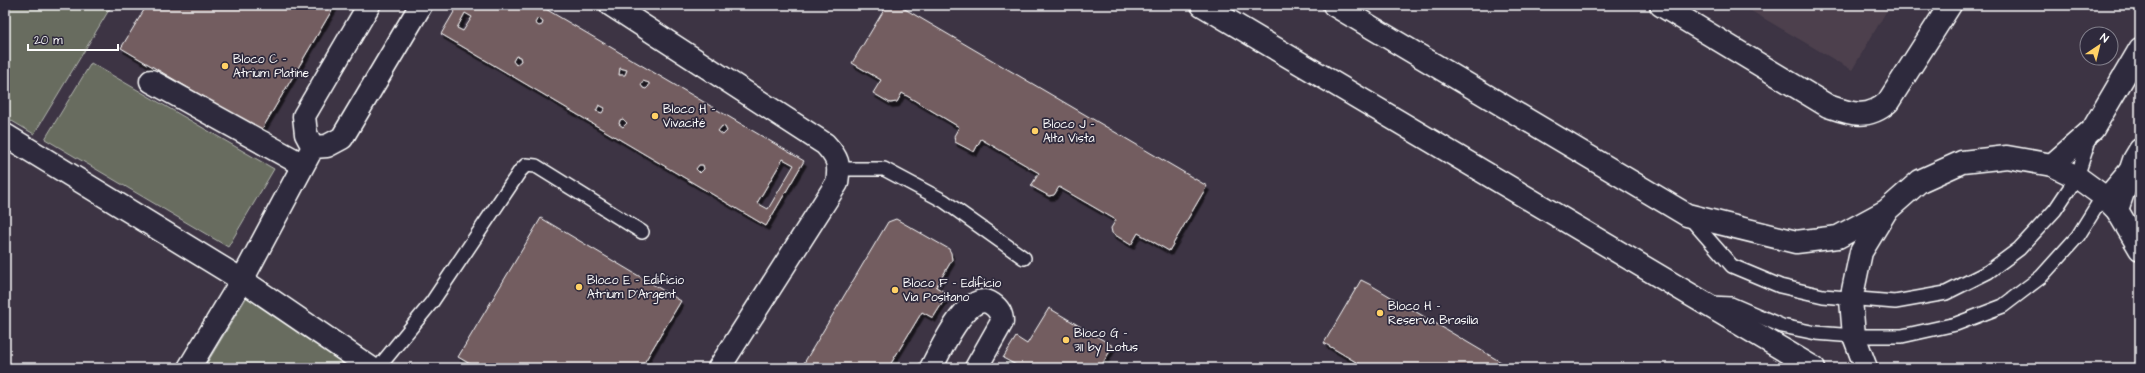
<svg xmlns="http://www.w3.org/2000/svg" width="2145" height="373" viewBox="0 0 2145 373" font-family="'Architects Daughter',sans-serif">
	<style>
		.built { fill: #4d404d }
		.green { fill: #676c5f; stroke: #b3b6af }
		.building { fill: #735d61; stroke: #fff; fill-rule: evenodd; filter: url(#shadow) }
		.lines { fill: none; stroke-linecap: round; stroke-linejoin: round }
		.lane-casing { stroke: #fff; stroke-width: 16 }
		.street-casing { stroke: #fff; stroke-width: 25 }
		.secondary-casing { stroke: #fff; stroke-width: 25 }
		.lane { stroke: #2f2a3d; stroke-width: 13 }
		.street { stroke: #2f2a3d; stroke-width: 22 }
		.secondary { stroke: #2f2a3d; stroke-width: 22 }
		.poi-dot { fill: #ffd166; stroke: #2f2a3d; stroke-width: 1.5 }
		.labels { text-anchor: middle; stroke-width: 3.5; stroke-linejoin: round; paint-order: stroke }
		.poi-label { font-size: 12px; fill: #fff; stroke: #2f2a3d; text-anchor: start }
	</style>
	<defs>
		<filter id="shadow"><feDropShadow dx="2.5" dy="4.5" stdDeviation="0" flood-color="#0009"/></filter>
	</defs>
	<rect width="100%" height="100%" fill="#3d3444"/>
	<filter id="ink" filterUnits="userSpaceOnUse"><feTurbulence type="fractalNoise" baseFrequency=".025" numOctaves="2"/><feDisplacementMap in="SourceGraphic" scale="8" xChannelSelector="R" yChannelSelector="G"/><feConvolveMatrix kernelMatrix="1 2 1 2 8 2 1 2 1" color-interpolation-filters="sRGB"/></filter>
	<g filter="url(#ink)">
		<path class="built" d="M1741,5H1890L1852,70Z"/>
		<path class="green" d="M5,5H112L34,134L5,117Z
			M91,63L274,169L228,247L45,139Z
			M251,290L379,368H204Z"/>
		<path class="building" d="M147,5H335L261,131L121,48Z
			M458,5H539L804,161L766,226L441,34ZM465,13L472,17L463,31L457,28ZM538,18L543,22L542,25L539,26L535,23ZM516,56L520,57L521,61L516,65L513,61ZM620,68L627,70L625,75H619ZM643,81L649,83V86L646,89L643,88L641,85ZM599,105L605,108L602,113L596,111ZM623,119L627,123L623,127L619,124L620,120ZM722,126L725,127L727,131L723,135L718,131ZM783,159L794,165L768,209L757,203ZM699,165H703L704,169L700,173L696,169Z
			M887,5H898L1207,186L1169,251L1138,233L1131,245L1112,233L1111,228L1116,220L1059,187L1054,195L1049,196L1031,186L1039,173L981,139L974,152L955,142L954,136L959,127L902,93L897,102L890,103L873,93L881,80L852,63Z
			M541,218L681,301L641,368H477L458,357Z
			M896,219L949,249L951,253L952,260L936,287L948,294L933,318L922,312L890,365L895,368H801L888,222Z
			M1361,280L1369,284L1511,368H1366L1324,343Z
			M1049,308L1113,346L1100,368H1015L1016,365L1003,358L1016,337L1027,344Z"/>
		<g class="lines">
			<defs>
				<path id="lane" d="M839,169H884L944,201L1024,258
					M1689,217L1732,266L1780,286L1823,296L1895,302L1946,293L1988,272L2019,249L2055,210L2077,177L2091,134
					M1710,303L1731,304L1782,326L1816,333L1854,336H1902L1956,324L2003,306L2041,277L2078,236L2103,196L2126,169
					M378,368L432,302L520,171L526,165L536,166L642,232"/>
				<path id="street" d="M611,5L825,144C838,158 840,164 837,183L719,368
					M1661,5L1828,106C1851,114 1868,120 1888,102L1950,5
					M151,81L303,165
					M5,135L242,280L371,368
					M313,147L327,146L342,138L421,5
					M313,147L306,134L304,116L369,5
					M2052,165L2093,129L2140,49
					M2117,210L2134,160L2140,150
					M189,368L242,280L313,147
					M931,368C940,352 968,287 992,304C998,308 1002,314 1002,322L976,368"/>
				<path id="secondary" d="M1202,5L1814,368
					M1334,5L1687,215L1796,242L1838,237L1886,211
					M1866,368L1854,336L1851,300L1861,252L1886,211L1920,181L1962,162L2007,157L2052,165L2077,177L2103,196L2117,210L2140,249"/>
			</defs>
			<use href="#lane" class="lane-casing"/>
			<use href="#street" class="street-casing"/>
			<use href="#secondary" class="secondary-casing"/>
			<use href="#lane" class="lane"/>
			<use href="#street" class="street"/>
			<use href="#secondary" class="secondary"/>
		</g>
	</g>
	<g class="poi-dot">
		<circle cx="225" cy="66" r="4"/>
		<circle cx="655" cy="116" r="4"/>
		<circle cx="1035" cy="131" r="4"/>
		<circle cx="579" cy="287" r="4"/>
		<circle cx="895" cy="290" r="4"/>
		<circle cx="1380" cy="313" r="4"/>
		<circle cx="1066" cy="340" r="4"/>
	</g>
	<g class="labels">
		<g class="poi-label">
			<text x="233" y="63">Bloco C -<tspan x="233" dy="14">Atrium Platine</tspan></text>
			<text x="663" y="113">Bloco H -<tspan x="663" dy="14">Vivacité</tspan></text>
			<text x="1043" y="128">Bloco J -<tspan x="1043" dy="14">Alta Vista</tspan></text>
			<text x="587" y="284">Bloco E - Edifício<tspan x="587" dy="14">Atrium D'Argent</tspan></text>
			<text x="903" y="287">Bloco F - Edifício<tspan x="903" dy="14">Via Positano</tspan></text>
			<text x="1388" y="310">Bloco H -<tspan x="1388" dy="14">Reserva Brasília</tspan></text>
			<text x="1074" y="337">Bloco G -<tspan x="1074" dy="14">311 by Lotus</tspan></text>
		</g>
	</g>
	<rect width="2145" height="373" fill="none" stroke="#2f2a3d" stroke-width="20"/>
	<rect x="10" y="10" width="2125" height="353" fill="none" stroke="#fff" stroke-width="1.5" filter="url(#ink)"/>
	<g transform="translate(2099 46) rotate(35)"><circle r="19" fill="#2f2a3d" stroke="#827f8b"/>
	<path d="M0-3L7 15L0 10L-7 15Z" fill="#ffd166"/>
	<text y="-6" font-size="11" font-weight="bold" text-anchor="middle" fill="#ffffff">N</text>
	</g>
	<path d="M28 44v6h90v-6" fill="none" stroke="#ffffff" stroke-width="2"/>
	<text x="34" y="44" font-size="12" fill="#ffffff" stroke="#2f2a3d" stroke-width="3" paint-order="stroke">20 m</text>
</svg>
